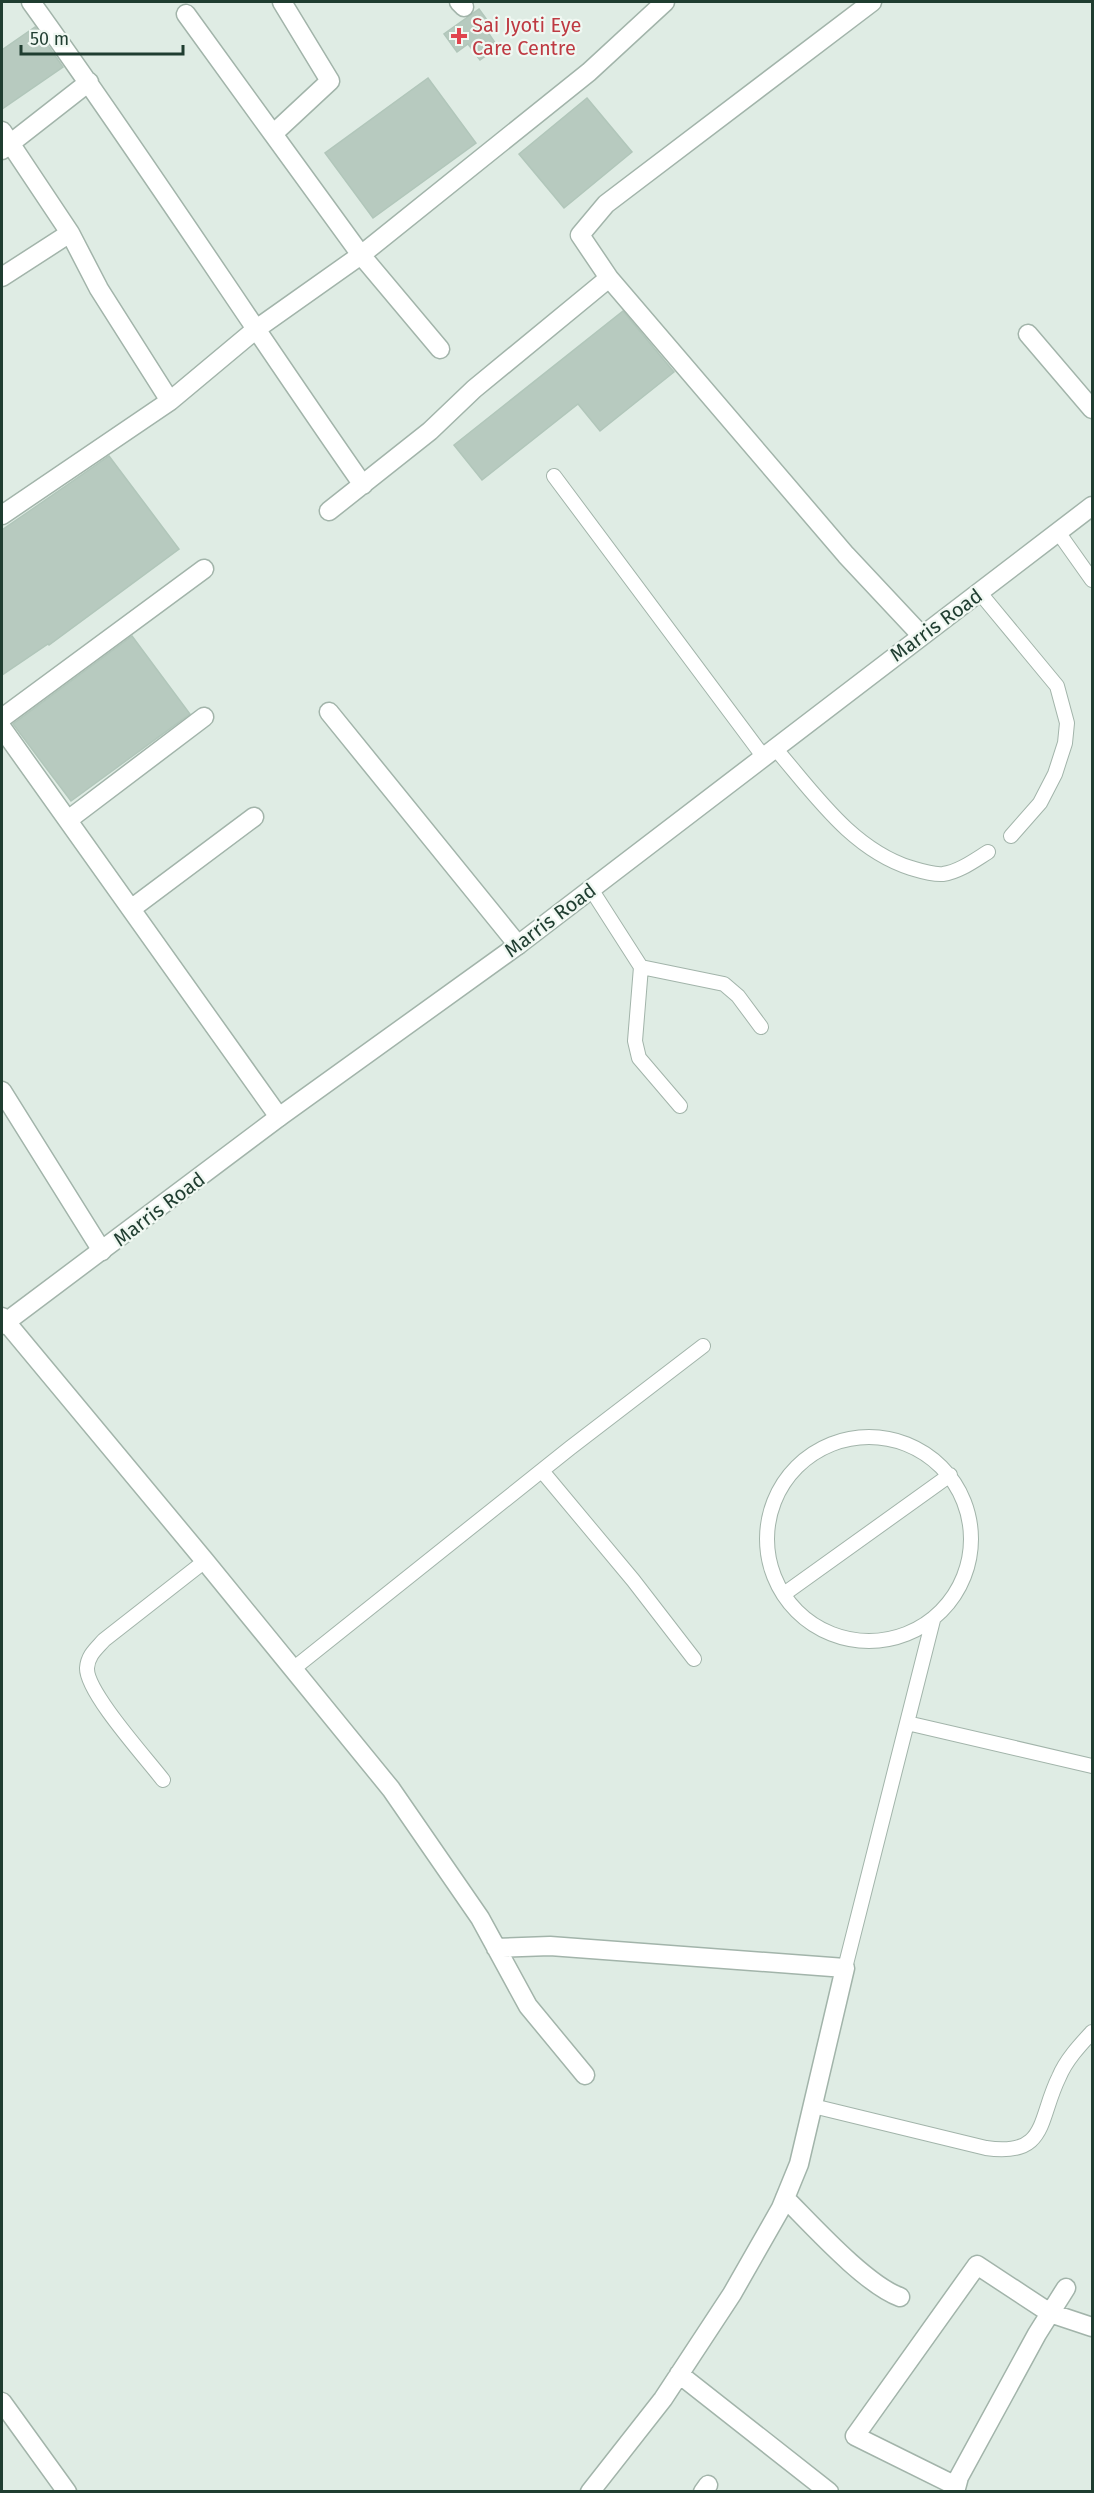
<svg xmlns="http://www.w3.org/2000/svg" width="1094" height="2493" viewBox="0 0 1094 2493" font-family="'Fira Sans',sans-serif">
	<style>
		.building { fill: #b7cabf; stroke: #b1c6ba; stroke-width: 1.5 }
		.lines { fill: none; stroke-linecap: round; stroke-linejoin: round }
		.service-casing { stroke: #a2b4aa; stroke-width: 16 }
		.minor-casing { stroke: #a2b4aa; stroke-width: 21 }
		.tertiary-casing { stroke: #a2b4aa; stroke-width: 21 }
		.service { stroke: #fff; stroke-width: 14 }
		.minor { stroke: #fff; stroke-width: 18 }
		.tertiary { stroke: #fff; stroke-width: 18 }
		.health-dot { fill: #e0444e; stroke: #f0f8f2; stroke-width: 2 }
		.labels { text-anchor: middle; stroke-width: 4.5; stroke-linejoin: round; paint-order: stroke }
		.health-label { font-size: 20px; fill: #be3a42; stroke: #f0f8f2; text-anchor: start }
		.street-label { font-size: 20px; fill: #1f3d30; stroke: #f0f8f2 }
	</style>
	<rect width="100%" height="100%" fill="#dfece4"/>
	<path class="building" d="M479,9L490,24L485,28L498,47L480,60L468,44L457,52L444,34Z
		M35,27L63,67L2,109V50Z
		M428,78L476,143L373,218L325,153Z
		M587,98L632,152L564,208L519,154Z
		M623,311L674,372L600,431L578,404L482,480L454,445Z
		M109,456L179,549L49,645L48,644L2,675V530Z
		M132,636L190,714L71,801L13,724Z"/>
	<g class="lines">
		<defs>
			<path id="service" d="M554,476L763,756
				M1058,532L1092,580
				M980,593L1057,686L1067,723L1065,743L1055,774L1040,803L1011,836
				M774,747C814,793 851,849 911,868C921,871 933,875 943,874C959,872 975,860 988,852
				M591,889L641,967L635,1041L639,1058L680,1106
				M641,967L724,984L738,996L761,1027
				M767 1539a102 102 0 1 1 204 0a102 102 0 1 1-204 0Z
				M542,1471L633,1580L694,1659
				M784,1594L950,1475
				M293,1669L570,1448L703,1346
				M907,1723L1092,1766
				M163,1780C147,1759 86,1692 87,1668C88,1655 96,1649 104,1640L205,1561
				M845,1968L933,1620
				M813,2106L986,2148C1048,2157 1038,2119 1059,2077C1066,2060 1080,2045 1092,2032"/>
			<path id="minor" d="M31,2C145,160 251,325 363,485
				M282,2L330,81L273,134L361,255L440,349
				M459,2L464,7
				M872,2L606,204L580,235L609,278L846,555L921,635
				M186,14L273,134
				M2,131L70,233L2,277
				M2,150L89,82
				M1028,334L1092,409
				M170,401L255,330L361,255L589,72L665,2
				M329,511L430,431L474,389L609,278
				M2,515L170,401L99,289L70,233
				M329,712L518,945
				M2,718L204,569
				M2,728L279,1117
				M68,820L204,717
				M131,909L254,817
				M2,1091L102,1251
				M2,1317L205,1561L391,1789L480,1918L528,2006L585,2075
				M496,1948L550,1946L845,1968L799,2164L781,2208L732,2294L663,2399L590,2492
				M785,2198C812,2225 866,2285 900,2297
				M679,2374L829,2492
				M2,2402L67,2492
				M956,2486L855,2436L977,2265L1050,2313L1092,2327
				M703,2492L708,2485
				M955,2492L959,2477L1037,2334L1066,2288"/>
			<path id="tertiary" d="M2,1325L279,1117L518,945L1092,506"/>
		</defs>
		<use href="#service" class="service-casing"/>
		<use href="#minor" class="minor-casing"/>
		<use href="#tertiary" class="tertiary-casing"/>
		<use href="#service" class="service"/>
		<use href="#minor" class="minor"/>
		<use href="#tertiary" class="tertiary"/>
	</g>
	<path class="health-dot" d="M456 27h6v6h6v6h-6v6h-6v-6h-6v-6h6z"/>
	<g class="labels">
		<g class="health-label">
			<text x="472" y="32">Sai Jyoti Eye<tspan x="472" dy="23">Care Centre</tspan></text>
		</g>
		<g class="street-label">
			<text transform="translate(936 625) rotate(-36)" y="7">Marris Road</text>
			<text transform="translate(550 920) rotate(-37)" y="7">Marris Road</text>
			<text transform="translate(159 1209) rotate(-37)" y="7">Marris Road</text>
		</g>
	</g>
	<rect width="1094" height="2493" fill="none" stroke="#1f3d30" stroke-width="6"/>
	<path d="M21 45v9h162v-9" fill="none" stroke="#1f3d30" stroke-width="3"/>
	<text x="30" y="45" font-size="18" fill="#1f3d30" stroke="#f0f8f2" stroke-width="4.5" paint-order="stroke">50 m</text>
</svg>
